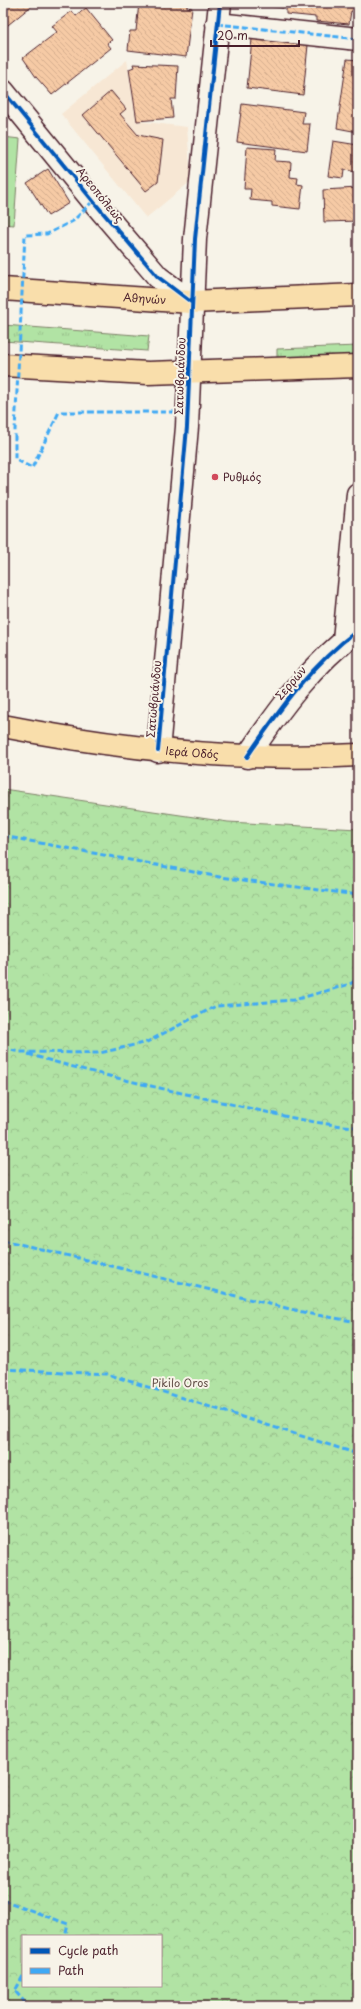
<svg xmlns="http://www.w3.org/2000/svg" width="361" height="2009" viewBox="0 0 361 2009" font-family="'Playpen Sans',sans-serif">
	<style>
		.built { fill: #f7e7d4 }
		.grass { fill: url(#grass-tufts); stroke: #7e8168 }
		.park { fill: url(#park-crowns); stroke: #7e8168; fill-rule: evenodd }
		.pitch { fill: #b1e3a4; stroke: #7e8168 }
		.building { fill: url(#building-back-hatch); stroke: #4a1f2b }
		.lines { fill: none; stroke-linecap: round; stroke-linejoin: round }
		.minor-casing { stroke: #4a1f2b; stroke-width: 25 }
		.major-casing { stroke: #4a1f2b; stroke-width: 25 }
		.highway-casing { stroke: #4a1f2b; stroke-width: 25 }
		.minor { stroke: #f7f3e8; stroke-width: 22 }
		.major { stroke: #f9deab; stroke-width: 22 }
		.highway { stroke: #f9deab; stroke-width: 22 }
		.quiet { stroke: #3fa9f5; stroke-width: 3; stroke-dasharray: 6 3; stroke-linecap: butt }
		.cycleway-casing { stroke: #f7f3e8; stroke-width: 6 }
		.cycleway { stroke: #0057b8; stroke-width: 4 }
		.poi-dot { fill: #d1495b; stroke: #f7f3e8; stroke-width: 1.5 }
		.labels { text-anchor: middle; stroke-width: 4; stroke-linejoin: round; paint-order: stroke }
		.street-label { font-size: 11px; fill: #4a1f2b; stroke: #f7f3e8 }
		.poi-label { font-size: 11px; fill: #4a1f2b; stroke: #f7f3e8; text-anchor: start }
		.park-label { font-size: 11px; fill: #645049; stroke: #f7f3e8 }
	</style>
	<defs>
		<pattern id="grass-tufts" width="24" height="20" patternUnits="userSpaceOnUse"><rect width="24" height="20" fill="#b1e3a4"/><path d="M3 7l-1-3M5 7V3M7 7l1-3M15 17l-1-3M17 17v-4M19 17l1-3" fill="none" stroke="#9ac28d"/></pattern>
		<pattern id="park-crowns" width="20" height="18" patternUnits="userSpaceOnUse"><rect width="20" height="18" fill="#b1e3a4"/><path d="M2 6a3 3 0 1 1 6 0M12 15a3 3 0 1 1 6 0" fill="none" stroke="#9ac28d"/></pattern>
		<pattern id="building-back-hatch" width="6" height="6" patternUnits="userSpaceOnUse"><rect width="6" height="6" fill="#f6caa5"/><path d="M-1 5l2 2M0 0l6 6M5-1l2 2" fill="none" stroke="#d4ad8e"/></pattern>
	</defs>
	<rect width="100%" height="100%" fill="#f7f3e8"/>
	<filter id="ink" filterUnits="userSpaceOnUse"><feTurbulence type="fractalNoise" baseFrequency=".025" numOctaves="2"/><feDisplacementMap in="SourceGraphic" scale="8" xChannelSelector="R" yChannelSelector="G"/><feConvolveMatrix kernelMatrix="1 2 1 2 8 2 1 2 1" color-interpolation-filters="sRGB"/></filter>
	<g filter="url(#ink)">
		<path class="built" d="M127,60L137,121L187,127L191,181L146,218L61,114Z"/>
		<path class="grass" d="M3,325L149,336L147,351L3,341Z
			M358,346V357L277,361V349Z"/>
		<path class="park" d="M3,789L228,822L358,829V2006H3ZM23,1936H161V1986H23Z"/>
		<path class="pitch" d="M3,137L20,139L14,225L3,224Z"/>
		<path class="building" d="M3,3H35L3,29Z
			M139,3H187V7L192,8L186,57L128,50L130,31H136Z
			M268,3H358V18L355,17L356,12L351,11L349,24L316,21V17L286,14V5H283V8L268,6Z
			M86,8L112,40L107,43L111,48L52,95L36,77L23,58L57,32L52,26L72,11L76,16Z
			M252,39L308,45L303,95L247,88Z
			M347,59L358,60V132L337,128Z
			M133,64L178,66L176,99H171L173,118L137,121L129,69L134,67Z
			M111,91L126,109L120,114L138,135L163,140L158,182L146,191L83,115Z
			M242,104L304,112L302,124H310L307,151L237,142Z
			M333,141L358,145V172L344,170L343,178L328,176Z
			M247,147L276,149L275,161L291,162L290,177L298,178L297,184L303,185L300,209L272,206V202L250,200L251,189H244Z
			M48,169L69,203L48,216L27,183Z
			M358,188V221L324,222L323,190Z"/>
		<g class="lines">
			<defs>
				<path id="minor" d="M217,24L358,39
					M3,91L93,201L158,277L191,302
					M344,640L358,494
					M158,751L187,427L195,239L220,3
					M247,757C279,710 312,664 358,630"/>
				<g id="major">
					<path id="s1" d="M3,726C120,749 239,762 358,755"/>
				</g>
				<g id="highway">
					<path id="s2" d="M3,289L191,302L358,295"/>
					<path d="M3,365L148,373L358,366"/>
				</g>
			</defs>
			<use href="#minor" class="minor-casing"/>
			<use href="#major" class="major-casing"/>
			<use href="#highway" class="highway-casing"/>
			<use href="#minor" class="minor"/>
			<use href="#major" class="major"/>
			<use href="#highway" class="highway"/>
			<path class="quiet" d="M217,24L358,39
				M93,201L73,221L47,234L25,235L15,430V459L32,468L59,412H188
				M3,836L220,877L358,895
				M3,1048L19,1052L100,1053L147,1042L216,1006L294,1000L350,984L358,979
				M28,1054C94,1074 160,1088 226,1103C268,1112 315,1125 358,1127
				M3,1240L311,1314L358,1322
				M3,1369L107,1374L358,1454
				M3,1900L68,1924L65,1936
				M23,1976L15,1991L28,2006"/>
			<defs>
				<path id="cycleway" d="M3,91L93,201L158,277L191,302
					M158,751L187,427L195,239L220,3
					M247,757C279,710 312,664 358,630"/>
			</defs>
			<use href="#cycleway" class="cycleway-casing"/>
			<use href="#cycleway" class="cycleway"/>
		</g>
	</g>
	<circle class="poi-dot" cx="215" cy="477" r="4"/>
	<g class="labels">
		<g class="street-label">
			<text transform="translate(100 195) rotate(51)" y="4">Αρεοπόλεως</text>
			<text dy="4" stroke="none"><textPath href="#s2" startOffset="142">Αθηνών</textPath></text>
			<text transform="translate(180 376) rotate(-88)" y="4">Σατωβριάνδου</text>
			<text transform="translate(291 683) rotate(-49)" y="4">Σερρών</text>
			<text transform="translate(154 699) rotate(-85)" y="4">Σατωβριάνδου</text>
			<text dy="4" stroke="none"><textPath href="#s1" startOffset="191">Ιερά Οδός</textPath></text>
		</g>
		<g class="poi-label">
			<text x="223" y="481">Ρυθμός</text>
		</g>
		<g class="park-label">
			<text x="180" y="1387">Pikilo Oros</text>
		</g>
	</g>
	<rect width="361" height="2009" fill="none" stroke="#f7f3e8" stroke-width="16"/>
	<rect x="8" y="8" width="345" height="1993" fill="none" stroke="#4a1f2b" stroke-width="1.5" filter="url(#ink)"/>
	<rect x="22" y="1935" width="140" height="52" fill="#f7f3e8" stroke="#b29e9c"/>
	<rect x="30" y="1948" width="20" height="6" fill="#0057b8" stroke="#b29e9c"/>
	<text x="58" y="1955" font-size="12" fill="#4a1f2b">Cycle path</text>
	<rect x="30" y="1968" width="20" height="6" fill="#3fa9f5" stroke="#b29e9c"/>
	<text x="58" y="1975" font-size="12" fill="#4a1f2b">Path</text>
	<path d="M211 40v6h88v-6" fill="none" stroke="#4a1f2b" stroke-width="2"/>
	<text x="217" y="40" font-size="12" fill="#4a1f2b" stroke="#f7f3e8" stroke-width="3" paint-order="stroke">20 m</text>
</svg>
